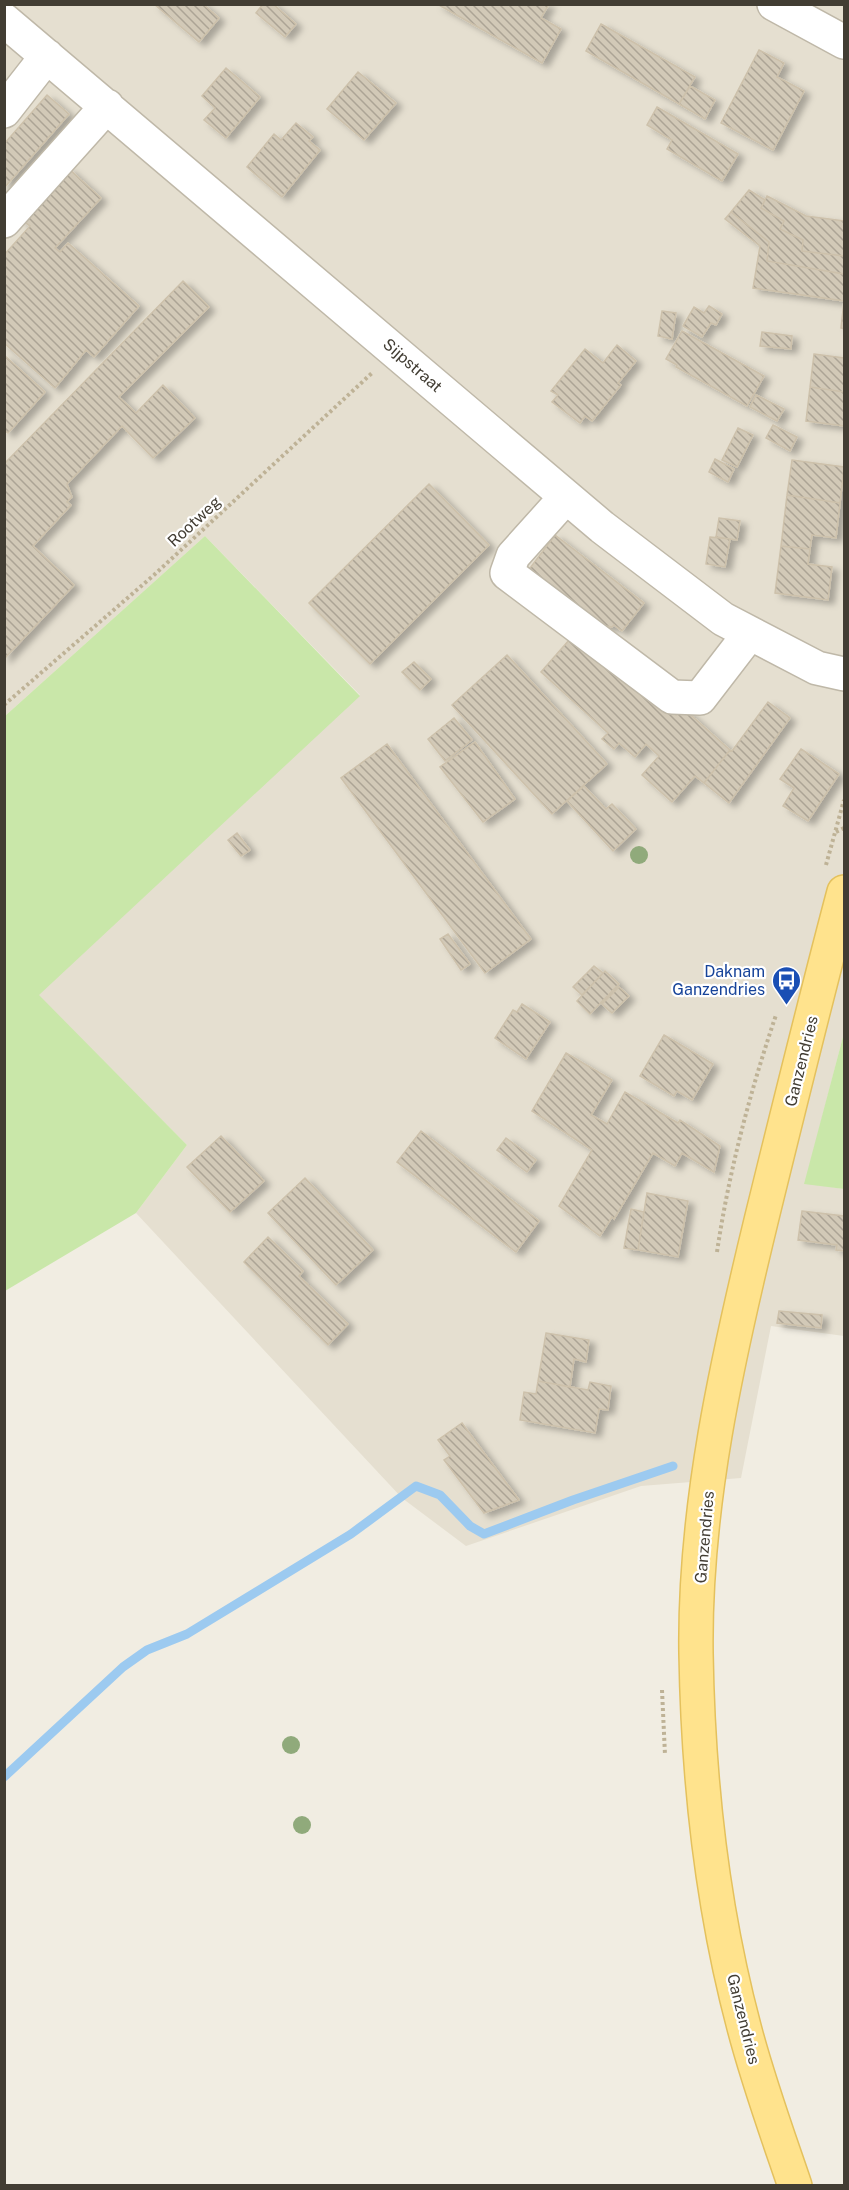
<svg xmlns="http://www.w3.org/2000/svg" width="849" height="2190" viewBox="0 0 849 2190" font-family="'Public Sans',sans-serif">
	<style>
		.residential { fill: #e5dfd0 }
		.green { fill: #c9e7a9 }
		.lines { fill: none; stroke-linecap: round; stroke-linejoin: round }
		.stream { stroke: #9ccaf0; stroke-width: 9 }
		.building { fill: url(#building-back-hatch); stroke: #cdc1ab; stroke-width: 1.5; filter: url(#shadow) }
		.minor-casing { stroke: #bfb8a8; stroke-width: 36 }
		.major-casing { stroke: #e4c15d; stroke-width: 36 }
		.path { stroke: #beb296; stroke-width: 4; stroke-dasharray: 3 3; stroke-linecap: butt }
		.minor { stroke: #fff; stroke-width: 33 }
		.major { stroke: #ffe38d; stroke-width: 33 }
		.tree { fill: #90aa7b }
		.labels { text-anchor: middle; stroke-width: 4.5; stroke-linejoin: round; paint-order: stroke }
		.street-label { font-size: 16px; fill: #423d33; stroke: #fff }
		.transit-label { font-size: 16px; fill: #164399; stroke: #fff; text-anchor: end }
	</style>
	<defs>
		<pattern id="building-back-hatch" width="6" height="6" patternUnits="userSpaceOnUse" patternTransform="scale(1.5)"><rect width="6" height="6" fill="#d2c9b7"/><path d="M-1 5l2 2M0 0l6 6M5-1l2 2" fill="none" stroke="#aca495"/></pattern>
		<filter id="shadow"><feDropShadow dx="6" dy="4" stdDeviation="3" flood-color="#0004"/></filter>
	</defs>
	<rect width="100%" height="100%" fill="#f1ede2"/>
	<path class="residential" d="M5,5H844V1033L805,1183L844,1189V1336L771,1326L741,1478L641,1486L466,1546L402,1498L136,1213L187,1145L38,995L360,695L205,536L5,716Z"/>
	<path class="green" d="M205,536L360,696L39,995L187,1145L136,1213L5,1291V716Z
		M844,1033V1189L804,1184Z"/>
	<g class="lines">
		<path class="stream" d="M4,1777L123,1667L147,1650L187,1634L351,1534L416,1486L440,1495L470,1526L484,1534L573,1500L673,1466"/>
	</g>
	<path class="building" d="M154,4H203L219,18L199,42Z
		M263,4H273L296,24L285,37L256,13Z
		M437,4H549L541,18L561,29L542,63Z
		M601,24L695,77L679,104L586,51Z
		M759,50L784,63L777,77L804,91L773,150L721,123Z
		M226,68L260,97L226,138L204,120L215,108L202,96Z
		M358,72L396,103L364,140L327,109Z
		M690,86L715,100L705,119L679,104Z
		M47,95L69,114L4,188V144Z
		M657,107L738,154L722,181L667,149L672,140L647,125Z
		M296,123L313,137L309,141L320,150L282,197L247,167L274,134L281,140Z
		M68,168L101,198L55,248L60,252L68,243L139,306L94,357L86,350L55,388L4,343V255L30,226L20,219Z
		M749,190L765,200L761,208L784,221L780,229L803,240L802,251L844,256V274L767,261L769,242L731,212Z
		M767,196L806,216L844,221V256L802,251L803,240L780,229L784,221L761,208Z
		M731,212L769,242L767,261L844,274V329L841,328L844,301L753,288L760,246L725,219Z
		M183,281L209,307L119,397L136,413L163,385L195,418L153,458L122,426L67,484L72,497L67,502L71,505L33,546L74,585L4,659V464Z
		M709,306L722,314L716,325L711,323L702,337L683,326L694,307L704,313Z
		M662,311L676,313L672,339L658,336Z
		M682,331L764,376L747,406L676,367L677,365L666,359Z
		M762,332L792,336L791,349L760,346Z
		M617,345L636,361L618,383L621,385L592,421L585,416L580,423L552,402L558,395L551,391L585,349L603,363Z
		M814,354L844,358V392L810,387Z
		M4,355L45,392L8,433L4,430Z
		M810,387L844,392V426L806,421Z
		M756,395L784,409L777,421L750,407Z
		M773,425L797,437L790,451L766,438Z
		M738,428L753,435L737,467L722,460Z
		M715,459L734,469L728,482L709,472Z
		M792,460L844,467L840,503L787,495Z
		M429,484L489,545L370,664L309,603Z
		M787,495L840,503L836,538L812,535L810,549L781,546Z
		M719,518L740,521L737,540L716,537Z
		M555,535L644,603L622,631L614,625L612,627L594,624L527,572Z
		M710,537L730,539L725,567L706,564Z
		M781,546L810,549L808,564L832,567L828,600L775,593Z
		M577,631L603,649L676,715L683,708L730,750L704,783L695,776L672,802L642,775L659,756L646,744L635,757L619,743L614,749L602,739L608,733L541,672Z
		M507,655L607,764L552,814L452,705Z
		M414,662L431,679L420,690L402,672Z
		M768,702L790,718L729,803L704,783L730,750L732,751Z
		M454,718L472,740L445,761L428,739Z
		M475,742L515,799L483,822L440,767Z
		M387,744L531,939L485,973L341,778Z
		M801,749L839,774L808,821L783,806L794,788L780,779Z
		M584,786L606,809L612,804L636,829L613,851L567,801Z
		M237,833L250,850L241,856L228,840Z
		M448,934L470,964L461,970L440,939Z
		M594,966L603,973L582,995L573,987Z
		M605,971L619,984L590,1014L577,1001Z
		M619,987L629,996L612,1013L602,1004Z
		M522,1004L550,1022L526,1059L495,1038L513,1010L517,1012Z
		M664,1035L713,1064L692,1100L677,1091L674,1096L640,1076Z
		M566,1053L612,1080L591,1115L607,1124L625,1092L671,1119L678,1123L680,1120L720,1146L714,1172L682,1153L675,1166L653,1153L614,1219L612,1217L600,1236L559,1206L592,1150L532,1111Z
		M421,1131L539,1221L516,1252L397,1162Z
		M221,1136L264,1181L230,1212L187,1167Z
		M506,1138L536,1160L527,1172L497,1150Z
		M305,1178L373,1250L336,1285L268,1213Z
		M647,1193L688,1201L678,1257L638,1250Z
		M631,1209L644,1212L638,1250L624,1248Z
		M802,1211L844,1216V1251L836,1250L837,1245L798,1240Z
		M268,1237L303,1271L299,1276L348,1324L328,1345L244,1262Z
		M779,1311L822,1315L821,1328L777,1323Z
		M546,1333L589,1340L586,1362L574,1359L570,1387L538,1381Z
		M538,1381L588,1390L590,1382L611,1386L608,1410L599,1409L595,1433L520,1420L524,1392L536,1394Z
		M462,1423L473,1438L519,1500L484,1513L444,1460L450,1456L438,1440Z"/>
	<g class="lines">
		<defs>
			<path id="minor" d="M774,4L844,42
				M4,20L602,527L723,619L817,668L844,674
				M4,111L47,56
				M4,221L107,106
				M565,498L513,556L507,573L672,697L700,698L750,633"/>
			<path id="major" d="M795,2186C777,2133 758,2081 744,2027C712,1907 698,1777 696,1653C694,1507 727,1361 761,1221C788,1111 815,1001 844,892"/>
		</defs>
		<use href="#minor" class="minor-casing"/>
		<use href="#major" class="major-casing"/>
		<path class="path" d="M4,705L154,575L372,373
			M836,832L844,828
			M826,865L844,800
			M717,1252C729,1171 750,1092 776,1015
			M662,1690L665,1755"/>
		<use href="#minor" class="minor"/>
		<use href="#major" class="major"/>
	</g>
	<g class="tree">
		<circle cx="639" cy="855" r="9"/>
		<circle cx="291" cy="1745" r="9"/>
		<circle cx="302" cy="1825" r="9"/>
	</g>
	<defs>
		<symbol id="bus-pin" viewBox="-11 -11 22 30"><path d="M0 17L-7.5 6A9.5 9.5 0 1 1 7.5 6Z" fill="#1a4fb4" stroke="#fff"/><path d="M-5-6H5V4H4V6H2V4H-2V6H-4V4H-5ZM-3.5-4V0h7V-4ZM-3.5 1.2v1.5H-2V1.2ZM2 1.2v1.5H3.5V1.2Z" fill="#fff"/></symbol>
	</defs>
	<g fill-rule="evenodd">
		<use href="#bus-pin" x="770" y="964" width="33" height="45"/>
	</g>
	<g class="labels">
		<g class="street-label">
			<text transform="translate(413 365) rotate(41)" y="6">Sijpstraat</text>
			<text transform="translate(194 521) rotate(-43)" y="6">Rootweg</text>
			<text transform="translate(801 1061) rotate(-76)" y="6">Ganzendries</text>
			<text transform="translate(704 1537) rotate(-85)" y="6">Ganzendries</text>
			<text transform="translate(744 2019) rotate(76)" y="6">Ganzendries</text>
		</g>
		<g class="transit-label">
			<text x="765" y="977">Daknam<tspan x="765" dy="18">Ganzendries</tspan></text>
		</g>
	</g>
	<rect width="849" height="2190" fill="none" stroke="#423d33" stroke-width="12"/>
</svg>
